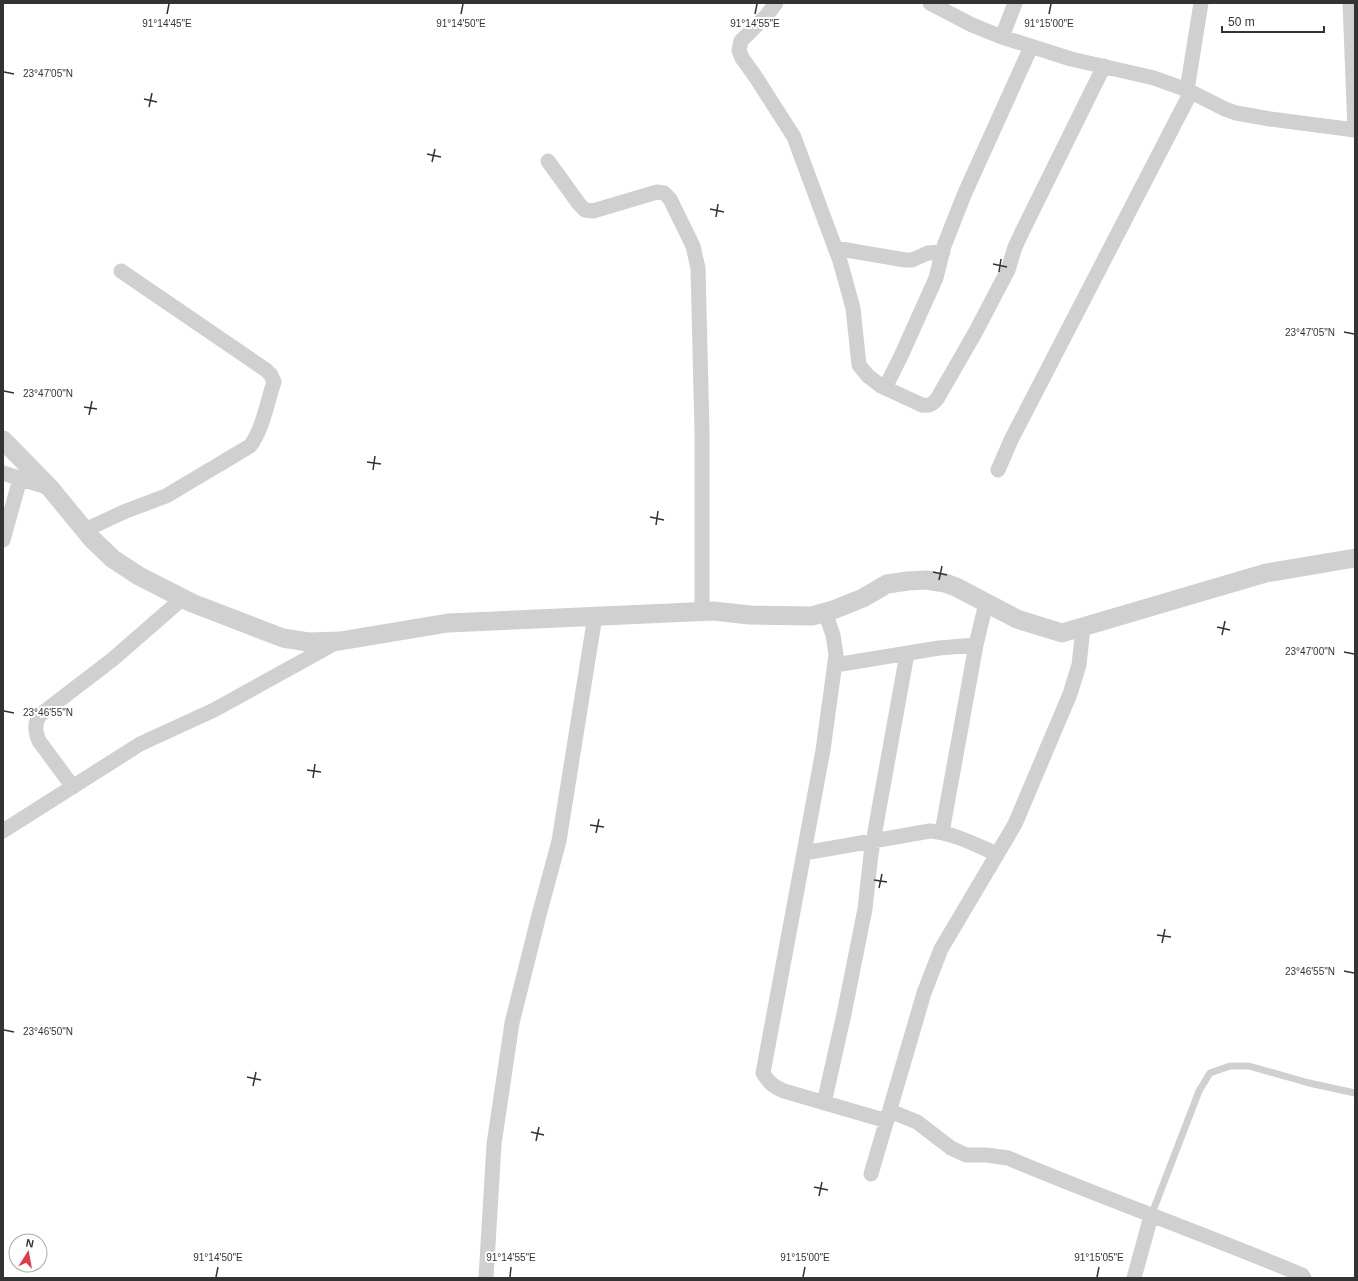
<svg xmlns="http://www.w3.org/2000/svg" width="1358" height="1281" viewBox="0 0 1358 1281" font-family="Helvetica,sans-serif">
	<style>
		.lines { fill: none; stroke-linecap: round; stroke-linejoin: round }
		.service { stroke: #d0d0d0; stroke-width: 7 }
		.minor { stroke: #d0d0d0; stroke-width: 15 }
		.tertiary { stroke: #d0d0d0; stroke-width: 19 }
		.ticks { fill: none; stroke: #333; stroke-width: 1.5 }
		.ticks-label { font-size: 10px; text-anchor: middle; fill: #333; stroke: #fff; stroke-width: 4; stroke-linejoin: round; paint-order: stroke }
	</style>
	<rect width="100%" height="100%" fill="#fff"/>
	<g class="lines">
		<path class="service" d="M1151,1216L1199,1091L1210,1073L1230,1066H1249L1309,1083L1355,1093"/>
		<path class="minor" d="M776,3L767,15L741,41L739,50L742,58L755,76L794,137L840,261L853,308L859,365L868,376L881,386L922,405C929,406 932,405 937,399L975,333L1008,270L1015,247L1023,230L1104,66
			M930,3L972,25L1002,37L1071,59L1154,78L1187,90L1225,109L1236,113L1270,119L1355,130
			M1350,3L1355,130
			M1002,37L1015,3
			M1187,90L1201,3
			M548,161L579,204L585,210L593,211L657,192L664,193L670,199L693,246L698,268L702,431V611
			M835,248L905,260H912L928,253L943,252
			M885,388L901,356L936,278L944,246L964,195L1031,47
			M998,470L1011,440L1191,92
			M3,473L50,488
			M85,530L126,511L166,496L250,446C263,429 267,402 274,382L271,375L266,370L121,271
			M3,540L20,479
			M825,612L833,635L836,655L834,670L823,750L763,1073C769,1083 774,1087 784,1091L887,1121
			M835,665L939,648L976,645
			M73,787L39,741C35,731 34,724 40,715L113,659L183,598
			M3,831L140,744L214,710L339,641
			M942,832L976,645L986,603
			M804,853L930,831C954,833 976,845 997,854
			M824,1103L844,1014L865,909L871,854L880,803L907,654
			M890,1111L917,1122L951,1148L966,1155H986L1008,1158C1105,1199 1205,1234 1302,1275L1304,1278
			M871,1174L924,993L941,949L1015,824L1070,694L1079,665L1083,628
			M486,1278L494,1144L512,1023L539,915L559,841L595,616
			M1134,1278L1151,1216"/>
		<path class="tertiary" d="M3,440L50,488L92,539L113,559L139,576L192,603L283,638L308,642L340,641L448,623L713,611L750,615L812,616L833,610L863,598L887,584L908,581L926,580L945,583L956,587L1017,619L1062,633L1266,573L1355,558"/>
	</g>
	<path class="ticks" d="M167,14L169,4M461,14L463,4M755,14L757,4M1049,14L1051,4M4,72L14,74M144,99L157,102M149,107L152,93M427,154L441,157M432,162L435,149M710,209L724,212M716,217L718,204M993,264L1007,267M999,272L1001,259M1344,332L1354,334M4,391L14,393M84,407L97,409M89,415L92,401M367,462L381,464M373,470L375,456M650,517L664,520M656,525L658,511M933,572L947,575M939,580L942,566M1217,627L1230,630M1222,635L1225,621M1344,652L1354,654M4,711L14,713M307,770L321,772M313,778L315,764M590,825L604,827M596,833L599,819M874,880L887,882M879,888L882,874M1157,935L1171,937M1162,943L1165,929M1344,971L1354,973M4,1030L14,1032M247,1077L261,1080M253,1086L256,1072M531,1132L544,1135M536,1141L539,1127M814,1187L828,1190M819,1196L822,1182M216,1277L218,1267M510,1277L511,1267M803,1277L805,1267M1097,1277L1099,1267"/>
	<g class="ticks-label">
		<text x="167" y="27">91°14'45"E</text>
		<text x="461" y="27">91°14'50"E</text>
		<text x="755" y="27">91°14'55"E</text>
		<text x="1049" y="27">91°15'00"E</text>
		<text x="48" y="77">23°47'05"N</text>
		<text x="1310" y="336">23°47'05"N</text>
		<text x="48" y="397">23°47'00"N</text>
		<text x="1310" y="655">23°47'00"N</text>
		<text x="48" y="716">23°46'55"N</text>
		<text x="1310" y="975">23°46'55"N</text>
		<text x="48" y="1035">23°46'50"N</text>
		<text x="218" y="1261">91°14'50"E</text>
		<text x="511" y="1261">91°14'55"E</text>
		<text x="805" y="1261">91°15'00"E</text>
		<text x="1099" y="1261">91°15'05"E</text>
	</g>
	<rect width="1358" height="1281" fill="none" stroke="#333333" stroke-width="8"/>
	<g transform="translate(28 1253) rotate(11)"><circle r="19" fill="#ffffff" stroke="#adadad"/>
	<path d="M0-3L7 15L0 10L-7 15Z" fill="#e63946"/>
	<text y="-6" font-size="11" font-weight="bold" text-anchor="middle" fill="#333333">N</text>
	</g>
	<path d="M1222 26v6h102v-6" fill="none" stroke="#333333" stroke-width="2"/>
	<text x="1228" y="26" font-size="12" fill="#333333" stroke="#ffffff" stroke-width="3" paint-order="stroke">50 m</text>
</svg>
